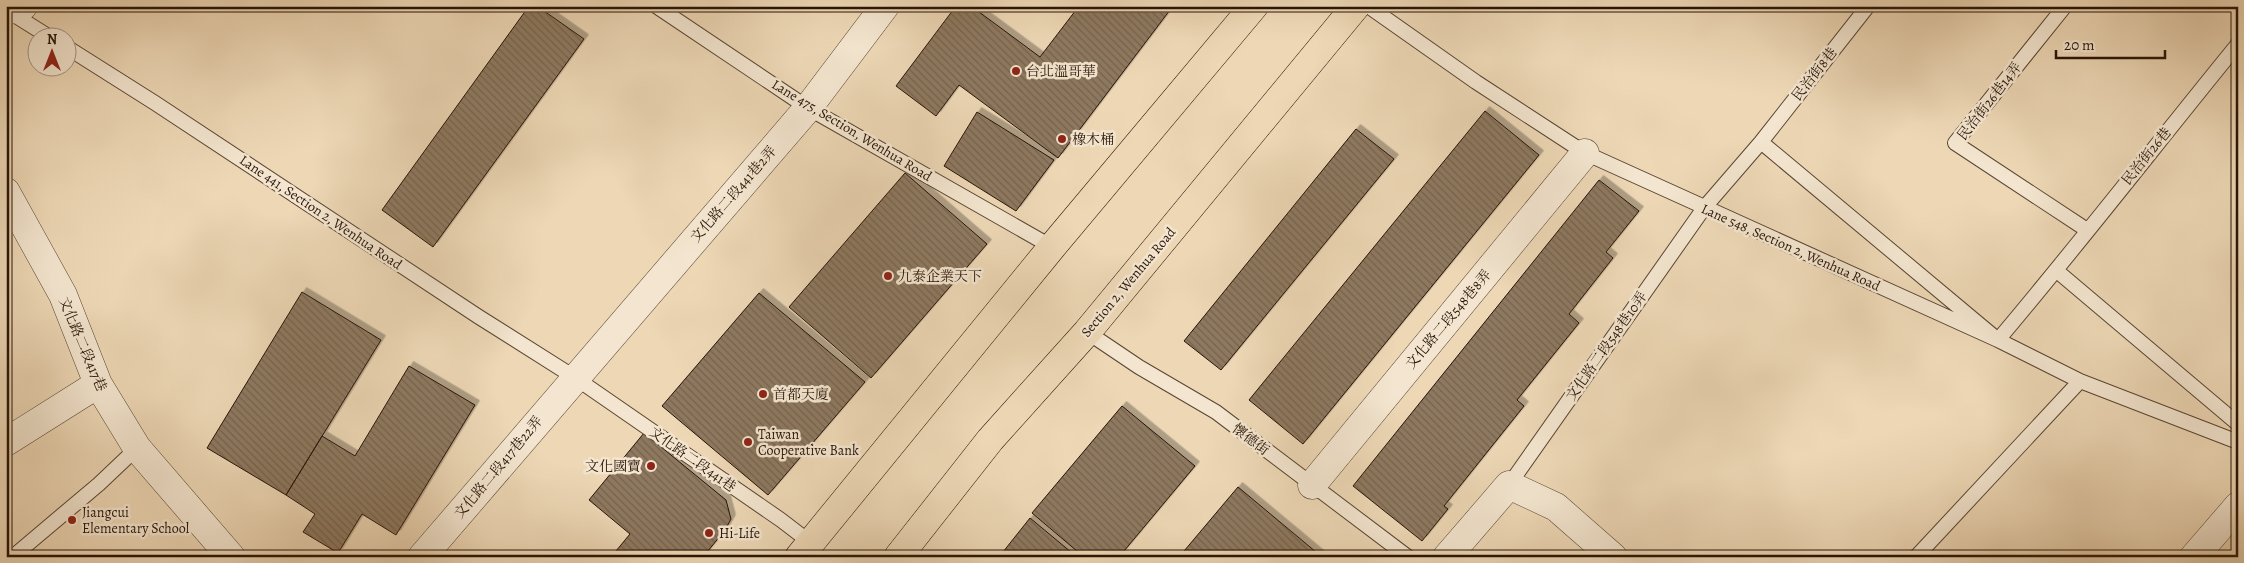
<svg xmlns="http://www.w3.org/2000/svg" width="2244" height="563" viewBox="0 0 2244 563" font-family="Alegreya,'Noto Serif TC',serif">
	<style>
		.building { fill: url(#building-back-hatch); stroke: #281407; filter: url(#shadow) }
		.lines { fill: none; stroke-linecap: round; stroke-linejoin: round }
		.service-casing { stroke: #594532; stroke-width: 16 }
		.minor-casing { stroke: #594532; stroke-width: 29 }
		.primary-casing { stroke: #281407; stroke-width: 29 }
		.service { stroke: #f3e5cf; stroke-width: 14 }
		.minor { stroke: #f3e5cf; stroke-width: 28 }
		.primary { stroke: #edd7b5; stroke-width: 28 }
		.poi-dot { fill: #8f2418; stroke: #f3e5cf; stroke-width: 2 }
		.labels { text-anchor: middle; stroke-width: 5; stroke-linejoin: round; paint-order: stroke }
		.poi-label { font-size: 14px; fill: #281407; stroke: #f3e5cf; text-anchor: start }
		.street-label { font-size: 14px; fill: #281407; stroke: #f3e5cf }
	</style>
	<defs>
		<pattern id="building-back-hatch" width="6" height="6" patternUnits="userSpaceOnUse" patternTransform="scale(1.25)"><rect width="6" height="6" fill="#8e7961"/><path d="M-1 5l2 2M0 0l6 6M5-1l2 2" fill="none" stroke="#74624e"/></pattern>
		<filter id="shadow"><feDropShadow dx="4.5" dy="-4.5" stdDeviation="0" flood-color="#0004"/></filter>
	</defs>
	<rect width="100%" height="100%" fill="#edd7b5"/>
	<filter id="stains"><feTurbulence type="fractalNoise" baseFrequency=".004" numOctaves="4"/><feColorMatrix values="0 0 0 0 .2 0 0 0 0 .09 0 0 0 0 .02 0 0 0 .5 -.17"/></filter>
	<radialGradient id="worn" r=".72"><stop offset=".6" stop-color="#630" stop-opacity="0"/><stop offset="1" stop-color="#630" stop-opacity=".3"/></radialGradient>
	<path class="building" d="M529,6H537L584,39L433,247L382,210Z
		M956,6H971L1040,57L1079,6H1173L1058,158L959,85L936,116L896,86Z
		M1485,111L1539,155L1303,444L1249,400Z
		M977,112L1054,160L1016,211L944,166Z
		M1356,129L1394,159L1221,370L1184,341Z
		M905,173L987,244L871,378L789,307Z
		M1599,180L1639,211L1606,252L1613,258L1569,314L1579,323L1517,400L1524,406L1444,506L1448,509L1422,541L1353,486Z
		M302,292L381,340L286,495L207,448Z
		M759,293L865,382L768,495L662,406Z
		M409,366L475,405L396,535L362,514L338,553L303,532L315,514L286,495L322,436L355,456Z
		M1122,406L1195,466L1119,557H1084L1032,513Z
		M644,433L726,500L731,519L725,530L703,557H611L630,534L589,500Z
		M1238,487L1322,557H1179Z
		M1030,518L1077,557H999Z"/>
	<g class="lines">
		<defs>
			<path id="service" d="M656,6L808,108L1052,247
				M1368,6L1476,82L1585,153L1998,340L2080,381L2238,442
				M2065,6L1955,143L2087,230
				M8,11L51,38
				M68,48L155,103L479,317L574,377L781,520L811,543
				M1761,142L1998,340C2080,243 2158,142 2238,44
				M2057,271L2238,424
				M1087,332L1139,367L1216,412L1408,557
				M1509,485L1704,208L1761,142L1868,6
				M16,554L99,484L137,448
				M1916,557L2080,381"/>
			<path id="minor" d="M6,11L23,6
				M6,192L63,295L98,384L137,448L231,557
				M6,442L98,384
				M1312,485L1585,153
				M422,557L808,108L885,6
				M1447,557L1509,485L1556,507L1613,557
				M2194,557L2238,506"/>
			<path id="primary" d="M799,557L1052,247L1254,6
				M898,557L990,440L1087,332L1356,6"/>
		</defs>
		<use href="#service" class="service-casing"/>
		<use href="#minor" class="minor-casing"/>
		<use href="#primary" class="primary-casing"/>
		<use href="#service" class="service"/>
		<use href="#minor" class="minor"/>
		<use href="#primary" class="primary"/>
	</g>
	<g class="poi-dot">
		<circle cx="1016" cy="71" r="5"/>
		<circle cx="1062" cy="139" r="5"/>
		<circle cx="888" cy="276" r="5"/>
		<circle cx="763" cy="394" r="5"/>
		<circle cx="748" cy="442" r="5"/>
		<circle cx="651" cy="466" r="5"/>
		<circle cx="72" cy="520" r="5"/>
		<circle cx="709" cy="533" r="5"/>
	</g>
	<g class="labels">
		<g class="poi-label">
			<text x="1026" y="76">台北溫哥華</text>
			<text x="1072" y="144">橡木桶</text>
			<text x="898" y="281">九泰企業天下</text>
			<text x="773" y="399">首都天廈</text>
			<text x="758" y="439">Taiwan<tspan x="758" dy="16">Cooperative Bank</tspan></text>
			<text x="641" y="471" text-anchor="end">文化國寶</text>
			<text x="82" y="517">Jiangcui<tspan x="82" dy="16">Elementary School</tspan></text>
			<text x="719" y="538">Hi-Life</text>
		</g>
		<g class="street-label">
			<text transform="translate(1814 74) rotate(-52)" y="5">民治街8巷</text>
			<text transform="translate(1989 101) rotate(-52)" y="5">民治街26巷14弄</text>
			<text transform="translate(852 130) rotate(31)" y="5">Lane 475, Section, Wenhua Road</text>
			<text transform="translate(2146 156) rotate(-51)" y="5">民治街26巷</text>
			<text transform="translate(733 194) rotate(-49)" y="5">文化路二段441巷2弄</text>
			<text transform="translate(321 212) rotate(34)" y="5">Lane 441, Section 2, Wenhua Road</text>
			<text transform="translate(1791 247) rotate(24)" y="5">Lane 548, Section 2, Wenhua Road</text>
			<text transform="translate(1128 282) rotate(-50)" y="5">Section 2, Wenhua Road</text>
			<text transform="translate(1448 319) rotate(-50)" y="5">文化路二段548巷8弄</text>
			<text transform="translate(83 344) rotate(67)" y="5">文化路二段417巷</text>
			<text transform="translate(1606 346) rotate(-55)" y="5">文化路二段548巷10弄</text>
			<text transform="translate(1251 439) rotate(37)" y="5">懷德街</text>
			<text transform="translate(693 459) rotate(35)" y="5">文化路二段441巷</text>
			<text transform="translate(498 467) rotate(-50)" y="5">文化路二段417巷22弄</text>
		</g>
	</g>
	<rect width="2244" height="563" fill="none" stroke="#edd7b5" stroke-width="25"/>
	<rect x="8" y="8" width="2229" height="548" fill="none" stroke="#281407" stroke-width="2.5"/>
	<rect x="12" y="12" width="2219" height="538" fill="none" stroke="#281407"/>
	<g transform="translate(52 52)"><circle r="24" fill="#f3e5cf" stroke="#a2917f"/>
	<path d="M0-4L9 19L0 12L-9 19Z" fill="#8f2418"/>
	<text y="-8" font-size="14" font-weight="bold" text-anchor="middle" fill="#281407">N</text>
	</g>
	<path d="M2056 50v8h109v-8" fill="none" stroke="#281407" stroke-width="2.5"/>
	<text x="2064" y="50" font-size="15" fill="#281407" stroke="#f3e5cf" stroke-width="4" paint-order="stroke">20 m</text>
	<rect width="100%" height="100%" filter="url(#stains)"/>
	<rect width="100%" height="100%" fill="url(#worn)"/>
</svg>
